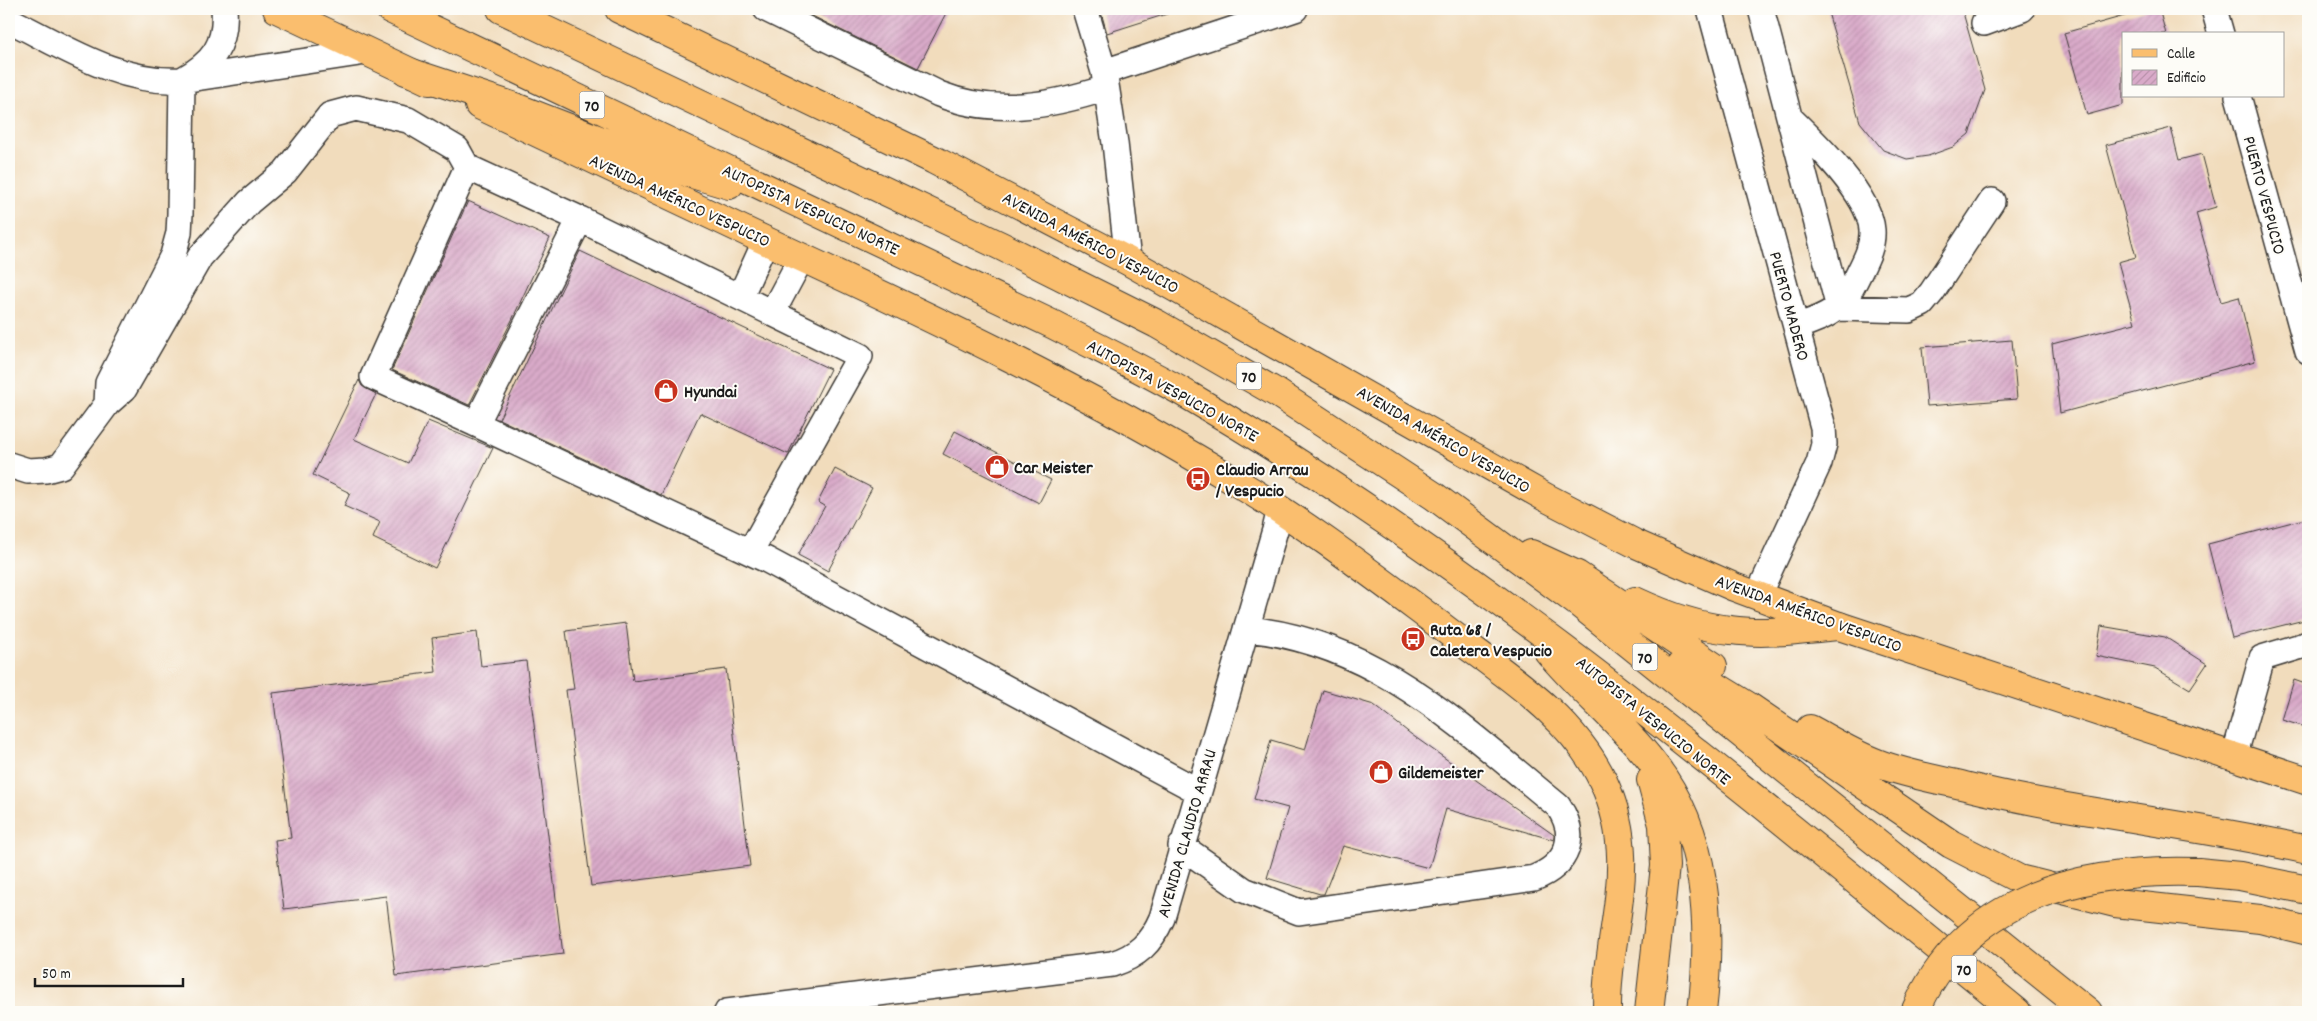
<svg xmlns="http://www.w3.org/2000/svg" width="2317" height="1021" viewBox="0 0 2317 1021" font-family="Dekko,sans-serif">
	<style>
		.building { fill: url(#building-hatch) }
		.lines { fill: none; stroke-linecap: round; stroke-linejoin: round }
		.minor-casing { stroke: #3c3934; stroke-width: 28 }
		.major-casing { stroke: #3c3934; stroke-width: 30 }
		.highway-casing { stroke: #3c3934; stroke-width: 30 }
		.minor { stroke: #fff; stroke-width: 25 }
		.major { stroke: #fabe6e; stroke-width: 28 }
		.highway { stroke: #fabe6e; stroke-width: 28 }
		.highway-bridge-casing { stroke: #3c3934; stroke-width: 30; stroke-linecap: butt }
		.highway-bridge { stroke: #fabe6e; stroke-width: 28 }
		.labels { text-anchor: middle; stroke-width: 4; stroke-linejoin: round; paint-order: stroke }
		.shield { fill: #fdfcf7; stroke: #605f5e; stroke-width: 1 }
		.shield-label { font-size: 16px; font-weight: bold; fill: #1c1c1c }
		.street-label { font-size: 18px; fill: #1c1c1c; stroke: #fdfcf7 }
		.poi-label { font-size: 18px; font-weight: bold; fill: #1c1c1c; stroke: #fdfcf7; text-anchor: start }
	</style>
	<defs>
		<pattern id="building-hatch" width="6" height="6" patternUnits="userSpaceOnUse" patternTransform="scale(1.25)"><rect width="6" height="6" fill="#d9aac9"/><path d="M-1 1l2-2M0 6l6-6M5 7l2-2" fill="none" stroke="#ba92ac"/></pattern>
	</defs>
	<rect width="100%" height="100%" fill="#fdfcf7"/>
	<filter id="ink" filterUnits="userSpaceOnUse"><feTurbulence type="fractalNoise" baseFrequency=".02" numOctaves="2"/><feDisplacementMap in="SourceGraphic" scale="10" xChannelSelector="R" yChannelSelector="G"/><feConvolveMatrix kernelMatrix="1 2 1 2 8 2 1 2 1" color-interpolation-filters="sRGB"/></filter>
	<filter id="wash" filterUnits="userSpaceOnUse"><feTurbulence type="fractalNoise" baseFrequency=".0096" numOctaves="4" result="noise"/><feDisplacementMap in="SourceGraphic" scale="20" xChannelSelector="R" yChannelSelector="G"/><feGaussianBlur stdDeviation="1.12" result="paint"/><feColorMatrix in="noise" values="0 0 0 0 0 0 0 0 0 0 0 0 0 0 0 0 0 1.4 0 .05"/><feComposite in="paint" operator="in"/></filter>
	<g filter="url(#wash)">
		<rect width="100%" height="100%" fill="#f1dcbc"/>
		<g id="blocks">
			<path class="building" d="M798,9H937L946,13L918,68Z
				M1100,9H1172L1173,12L1107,33Z
				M1827,9H1962L1985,90L1969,134L1953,147L1928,156L1907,159L1883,150L1860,122Z
				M2149,9H2159L2166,34H2123V105L2087,115L2064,33Z
				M2171,128L2179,160L2202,154L2216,207L2196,213L2221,302L2239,297L2255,361L2060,413L2052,344L2135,323L2118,262L2136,257L2106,145Z
				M468,201L550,238L512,320L469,405L392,370Z
				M580,251L830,369L788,454L700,413L661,495L499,419Z
				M2012,340L2017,399L1927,406L1922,347Z
				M359,380L362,386L376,394L354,439L408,463L428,421L493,448L435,568L373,538L380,522L344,506L350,493L313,475Z
				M955,431L1051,480L1039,503L943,454Z
				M835,469L872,488L828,571L798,555L825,506L818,502Z
				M2308,518V619L2232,638L2208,544Z
				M626,623L633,681L726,669L750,866L591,886L566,690L574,689L566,631Z
				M2101,626L2165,637L2207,664L2190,689L2155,668L2096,656Z
				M477,632L481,666L526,661L563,954L396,976L386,896L284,909L275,840L291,838L273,693L436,672L432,638Z
				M2294,680L2308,685V728L2282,720Z
				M1323,690L1374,705L1412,735L1554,835V840L1446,809L1429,868L1343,846L1324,894H1320L1267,878L1288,808L1254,799L1271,740L1305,750Z"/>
		</g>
	</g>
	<g filter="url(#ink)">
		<use href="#blocks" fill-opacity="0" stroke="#3c3934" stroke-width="1"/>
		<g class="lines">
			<defs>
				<path id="minor" d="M766,9L939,94C994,116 1051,106 1106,88
					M1085,9L1104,72L1115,143L1128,261
					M1710,9L1823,427L1824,444L1819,463L1758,595
					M1761,9L1839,308L1909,310L1922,304L1932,292L1992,201
					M2214,9L2221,34
					M9,20C63,46 119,84 182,80L366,52
					M1984,23L2022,9
					M1104,72L1295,9
					M2238,96L2308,351
					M1790,118C1815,142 1870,195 1872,230C1873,246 1866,259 1859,273C1841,310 1835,313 1796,327
					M467,167L373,377L476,424
					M580,219L860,356L750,552
					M740,297L766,240
					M772,313L802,257
					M107,404L124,389L200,257L249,202L285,172L330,115L356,108L408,120L457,149L467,167L580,219L476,424L767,560L1198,791
					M9,465L28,471L46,470L61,466L107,404L108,383L173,255L179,233L180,214L182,80C212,63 227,46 224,9
					M2234,757L2262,658L2308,644
					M1181,846L1244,890L1299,912L1534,878C1568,865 1579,836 1558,806C1462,728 1375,641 1246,629
					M727,1012L1112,964C1138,956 1151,943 1162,918L1275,530L1280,509"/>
				<path id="major" d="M277,9L429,81
					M619,9L934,160L1128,261L1545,497L1636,544L1734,587L1839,626L2308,781
					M479,105C574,150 668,195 762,239C924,314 1084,389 1236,482C1308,525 1374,576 1441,626C1499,671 1571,713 1603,781C1642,864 1606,928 1607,1012"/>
				<path id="highway" d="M390,9L1054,325C1100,349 1147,371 1191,397C1488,571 1751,796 2017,1012
					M501,9L1001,246L1157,324L1277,393L1434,496L1581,605L2088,1012
					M406,71L515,107L669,167L729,185
					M1531,554L1577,575L1713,666
					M1635,601C1665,615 1698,627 1731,630C1766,635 1804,629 1839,626
					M1548,651C1580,690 1621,722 1652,762C1709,833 1712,926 1702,1012
					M1681,665L1748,706L1951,844L2019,879L2115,903L2260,919L2308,931
					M1810,729C1832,741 1853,754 1877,763C1905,774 1936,779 1965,786C2078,814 2195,824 2308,850
					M2198,872L2240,876L2308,890
					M1649,1012L1665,866L1663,825L1651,780"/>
			</defs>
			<use href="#minor" class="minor-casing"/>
			<use href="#major" class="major-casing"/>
			<use href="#highway" class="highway-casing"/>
			<use href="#minor" class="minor"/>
			<use href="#major" class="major"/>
			<use href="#highway" class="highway"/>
			<defs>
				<path id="highway-bridge" d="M1915,1012C1965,896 2083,868 2198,872"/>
			</defs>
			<use href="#highway-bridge" class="highway-bridge-casing"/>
			<use href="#highway-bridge" class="highway-bridge"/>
		</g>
	</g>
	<defs>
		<symbol id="shop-disc" viewBox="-11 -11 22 22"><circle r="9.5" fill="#c8321e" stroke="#fdfcf7"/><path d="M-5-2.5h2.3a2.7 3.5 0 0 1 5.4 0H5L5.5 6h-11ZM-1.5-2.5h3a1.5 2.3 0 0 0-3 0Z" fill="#fff"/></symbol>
		<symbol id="bus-disc" viewBox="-11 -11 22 22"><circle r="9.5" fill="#c8321e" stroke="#fdfcf7"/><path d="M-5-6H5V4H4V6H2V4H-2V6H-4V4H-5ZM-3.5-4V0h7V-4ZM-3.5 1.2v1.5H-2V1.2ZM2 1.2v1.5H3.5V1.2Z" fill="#fff"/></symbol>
	</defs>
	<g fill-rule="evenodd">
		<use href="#shop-disc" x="652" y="377" width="28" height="28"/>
		<use href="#shop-disc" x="983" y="453" width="28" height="28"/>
		<use href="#bus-disc" x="1184" y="465" width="28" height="28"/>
		<use href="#bus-disc" x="1399" y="625" width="28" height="28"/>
		<use href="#shop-disc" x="1367" y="758" width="28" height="28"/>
	</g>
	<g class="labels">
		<g class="shield">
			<rect x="579.5" y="91.5" width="25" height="27" rx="4"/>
			<rect x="1236.5" y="362.5" width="25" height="27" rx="4"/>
			<rect x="1632.5" y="643.5" width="25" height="27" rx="4"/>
			<rect x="1951.5" y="955.5" width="25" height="27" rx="4"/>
		</g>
		<g class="shield-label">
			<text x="592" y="111">70</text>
			<text x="1249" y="382">70</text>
			<text x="1645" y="663">70</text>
			<text x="1964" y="975">70</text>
		</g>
		<g class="street-label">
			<text transform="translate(2265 195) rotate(75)" y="6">PUERTO VESPUCIO</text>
			<text transform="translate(680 200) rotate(25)" y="6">AVENIDA AMÉRICO VESPUCIO</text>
			<text transform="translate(811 209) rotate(25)" y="6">AUTOPISTA VESPUCIO NORTE</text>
			<text transform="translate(1091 242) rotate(28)" y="6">AVENIDA AMÉRICO VESPUCIO</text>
			<text transform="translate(1790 306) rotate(75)" y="6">PUERTO MADERO</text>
			<text transform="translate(1173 390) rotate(29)" y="6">AUTOPISTA VESPUCIO NORTE</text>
			<text transform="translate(1444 439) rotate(30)" y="6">AVENIDA AMÉRICO VESPUCIO</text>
			<text transform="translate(1809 613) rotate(20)" y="6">AVENIDA AMÉRICO VESPUCIO</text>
			<text transform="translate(1654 720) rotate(39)" y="6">AUTOPISTA VESPUCIO NORTE</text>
			<text transform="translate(1186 833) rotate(-74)" y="6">AVENIDA CLAUDIO ARRAU</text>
		</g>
		<g class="poi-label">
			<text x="684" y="397">Hyundai</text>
			<text x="1014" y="473">Car Meister</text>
			<text x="1216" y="475">Claudio Arrau<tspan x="1216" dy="21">/ Vespucio</tspan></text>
			<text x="1430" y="635">Ruta 68 /<tspan x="1430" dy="21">Caletera Vespucio</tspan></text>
			<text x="1398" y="778">Gildemeister</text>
		</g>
	</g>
	<rect width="2317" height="1021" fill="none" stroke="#fdfcf7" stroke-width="30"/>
	<rect x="2122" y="32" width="162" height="65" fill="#fdfcf7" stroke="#a3a29f"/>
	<rect x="2132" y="49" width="25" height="8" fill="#fabe6e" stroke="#a3a29f"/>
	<text x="2167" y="58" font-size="15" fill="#1c1c1c">Calle</text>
	<rect x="2132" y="70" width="25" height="15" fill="url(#building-hatch)" stroke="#a3a29f"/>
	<text x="2167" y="82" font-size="15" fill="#1c1c1c">Edificio</text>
	<path d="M35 978v8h148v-8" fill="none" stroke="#1c1c1c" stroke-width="2.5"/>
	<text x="42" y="978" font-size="15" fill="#1c1c1c" stroke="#fdfcf7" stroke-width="4" paint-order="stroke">50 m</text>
</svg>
